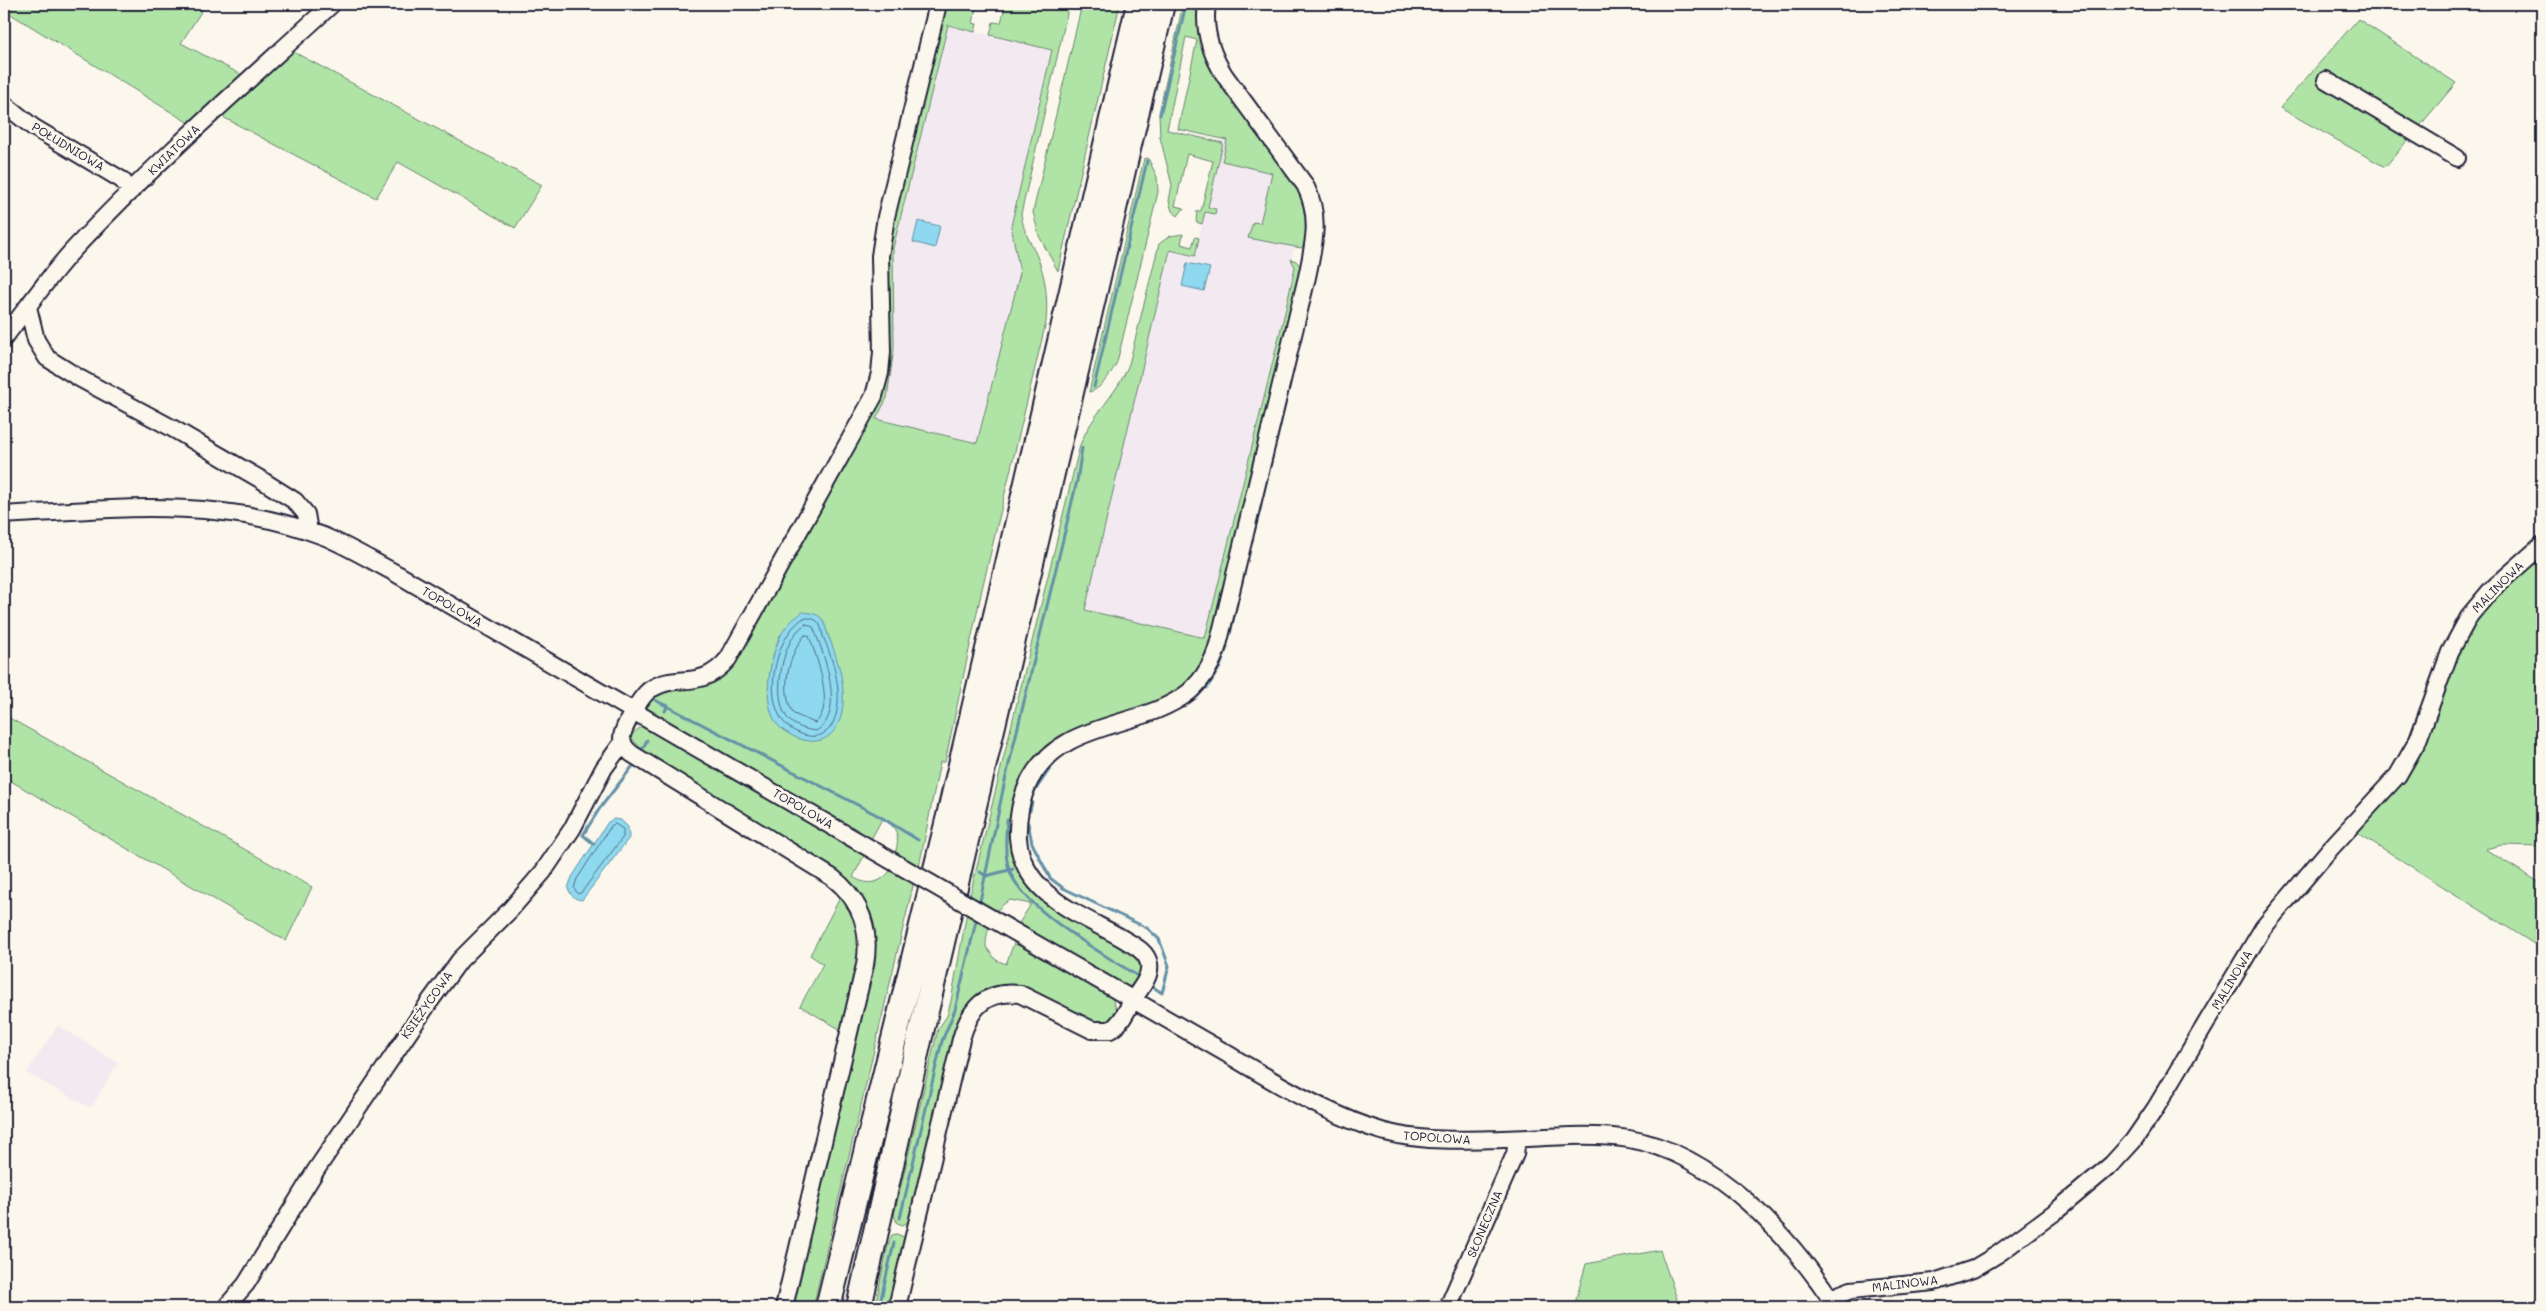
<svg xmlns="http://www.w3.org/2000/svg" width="2546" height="1311" viewBox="0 0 2546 1311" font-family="Mali,sans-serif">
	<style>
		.built { fill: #f3eaf1 }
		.green { fill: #b0e4a6; stroke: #698370; fill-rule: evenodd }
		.water { fill: #8ed9ef; stroke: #6390a7 }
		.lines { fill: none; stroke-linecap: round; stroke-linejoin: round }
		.shore { stroke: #4d6b83; stroke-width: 1 }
		.stream { stroke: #6390a7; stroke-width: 3 }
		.minor-casing { stroke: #22223b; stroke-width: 20 }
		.highway-casing { stroke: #22223b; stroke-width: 28 }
		.minor { stroke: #fbf7ec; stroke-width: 16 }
		.highway { stroke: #fbf7ec; stroke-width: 24 }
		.minor-bridge-casing { stroke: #22223b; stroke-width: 20; stroke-linecap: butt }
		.minor-bridge { stroke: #fbf7ec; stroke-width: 16 }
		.labels { text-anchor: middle; stroke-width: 5; stroke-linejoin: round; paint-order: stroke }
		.street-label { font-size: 12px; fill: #22223b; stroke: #fbf7ec }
	</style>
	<rect width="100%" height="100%" fill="#fbf7ec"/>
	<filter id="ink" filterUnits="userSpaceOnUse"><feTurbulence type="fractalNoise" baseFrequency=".02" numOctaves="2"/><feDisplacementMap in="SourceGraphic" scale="10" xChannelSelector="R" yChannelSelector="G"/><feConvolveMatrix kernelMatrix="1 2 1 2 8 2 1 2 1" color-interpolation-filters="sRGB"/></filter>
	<g filter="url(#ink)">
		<path class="built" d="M948,25L1052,50L1011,226L1020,273L978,443L876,419L887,398L894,348L893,248Z
			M1222,133L1260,142L1302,246L1294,248L1291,259L1295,267L1286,308L1205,639L1085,611L1170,250L1195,255Z
			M58,1025L118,1063L91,1108L26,1073Z"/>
		<path class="green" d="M4,4H206L181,43L242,75L279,44L542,185L515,228L398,162L376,198L219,115L202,131L4,10Z
			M944,4H977L973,23L977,24L975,32L948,25L893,248L894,348L887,398L876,419L977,443L1020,273L1011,226L1052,50L990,35L993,22L1001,23L1005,6L998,4H1066L1067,14L1021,214C1024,233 1028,237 1036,254C1046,276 1048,298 1046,322L982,589L945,762H940L919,867L895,854C900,837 898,827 882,819L870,841L647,712L646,705L654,693L707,683L869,415L887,246ZM822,619C835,654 850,690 836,727L776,722C764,691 769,665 780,635Z
			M1082,4H1120L1058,271L1039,236L1033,212Z
			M1183,4H1204L1202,20L1263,133L1307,204V245L1301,248L1248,238L1253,222L1260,223L1272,173L1222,161L1227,140L1178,129L1197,40L1186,37L1167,130L1223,143L1208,207L1216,209L1215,214L1205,212L1202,224L1196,222L1197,211H1201L1213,161L1187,154L1175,206L1184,208L1178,216L1172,211L1169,201L1172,185L1160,137L1159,113Z
			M2358,19L2456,83L2385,167L2280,108Z
			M1148,158L1157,177L1158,192L1117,362C1112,372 1101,390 1089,392L1144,159Z
			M1183,234L1181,244L1192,247L1195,237L1199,238L1195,256L1170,250L1085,610L1205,638L1286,308L1295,267L1291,259L1296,261L1303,269L1213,646C1202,665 1192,683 1172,695C1124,726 1060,715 1027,771L1022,874L1137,955L1142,967L1137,982L1129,987L1116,984L1018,925L1031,904L1010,900C993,909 986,929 986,947L996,960L1006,964L1014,943L1112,998L1116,1008L1119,1009C1113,1019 1108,1024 1096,1024L1026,989L964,1012L958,1022L911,1220L903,1225L897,1223L894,1215L938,1029L947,1016L951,1001L970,895L1080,445C1091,415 1118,394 1129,364L1159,244L1170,236Z
			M2542,552V846L2502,845L2485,849L2542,884V949L2355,831L2389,794L2459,646L2490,599Z
			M4,715L312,887L286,941L4,777Z
			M642,726L864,856L853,877C867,886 880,884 890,871L912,883L913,886L813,1307H791L875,947C870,907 866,900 837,872L643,751L630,736Z
			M842,894C850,908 860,923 862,940C864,967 850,1005 843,1031L800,1006L823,964L810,955Z
			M897,1234L906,1238L889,1307H875L888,1245L892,1235Z
			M1660,1250L1677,1299L1675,1307H1574L1586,1264Z"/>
		<path class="water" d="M918,221L940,226L935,248L913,242Z
			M1187,263L1210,268L1204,291L1182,286Z
			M803,612C810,613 816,613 821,618C825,622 826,630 828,635C835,652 842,672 843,691C846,732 822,757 783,730C759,713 769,660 780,637C784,627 794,618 803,612Z
			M614,819L621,820L628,827L629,838L582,900C574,899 571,896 568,888L572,877L608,822Z"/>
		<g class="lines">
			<path class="shore" d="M804,618C809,618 814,618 818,622C821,625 822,632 823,636C830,653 837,673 838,691C840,722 826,749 793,730C759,710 773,636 804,618Z
				M806,624L813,627C823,651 847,714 816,731C807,730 791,726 786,716C772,694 782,637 806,624Z
				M805,635L809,636C816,656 836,707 815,723L794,714C779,692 789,653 805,635Z
				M615,824L623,829V837L581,893L578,894L574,888L577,879L611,826Z"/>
			<path class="stream" d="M1160,115L1186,4
				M1094,387L1147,161
				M1276,442L1285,404
				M1263,495L1273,454
				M1254,532L1261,506
				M1230,634L1244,572
				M1207,688L1220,667L1227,647
				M655,700L879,816L918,840
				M1182,707L1199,695
				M665,711L668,705
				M643,748L647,740
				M1034,792L1056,760
				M1030,811L1032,802
				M1007,820C1006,836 1004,853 1009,869C1022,910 1106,955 1142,979
				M1028,823L1032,843L1050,878L1063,888L1147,928L1159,939L1169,966L1162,993L1149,984
				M594,844L583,835L600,808L632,767
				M980,872L986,876L1013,869
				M979,906L1004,785L1077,481L1082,448
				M900,1218L942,1041L955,1010L977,917
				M879,1307L894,1243"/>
			<defs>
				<path id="minor" d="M2326,80L2457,158
					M4,104L33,127L122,180L131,191
					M28,307L36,340L47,358L79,378L172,428L260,479L295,501L306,514L309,531
					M4,338C27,308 49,276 74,249C155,162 245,84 332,4
					M4,515C109,509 222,496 323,536C348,546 372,561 397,574L859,842
					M1022,936C1089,975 1157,1013 1224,1052C1271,1080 1318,1109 1369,1127C1413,1143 1458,1140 1503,1139C1545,1138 1588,1132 1629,1139C1716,1154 1789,1236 1835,1305
					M1830,1298L1851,1290L1934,1282L1973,1269L1998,1254L2055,1212L2112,1164L2133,1141L2155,1109L2263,928L2329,850L2398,775L2418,740L2450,652L2470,615L2491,590L2542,545
					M226,1307L246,1284L316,1170L430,1001L460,960L510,910L543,872L572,829L604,768L623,742
					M784,1307L865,965C871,930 862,901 833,878L632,754C627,750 622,745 622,738C622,728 642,694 651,689C678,672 700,692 728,659L874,396L880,373L882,352L880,256L886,217L938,4
					M897,1307L961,1039C970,1008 985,990 1020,994L1092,1030H1110C1122,1024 1127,1009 1134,998C1141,988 1151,976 1149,964C1147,952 1135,946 1125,940C1083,915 1022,896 1018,838C1017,819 1021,797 1030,780C1062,719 1141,730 1189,692C1205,678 1214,661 1219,641L1307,277C1314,244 1321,216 1305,185L1225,76C1211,54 1203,30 1207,4
					M1448,1307L1515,1154L1517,1139"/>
				<path id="highway" d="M828,1307L949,816L1139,4
					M859,1307L918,1045L1162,4"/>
			</defs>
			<use href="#minor" class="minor-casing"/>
			<use href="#highway" class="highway-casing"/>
			<use href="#minor" class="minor"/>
			<use href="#highway" class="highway"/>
			<defs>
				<path id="minor-bridge" d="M859,842L1022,936"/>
			</defs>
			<use href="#minor-bridge" class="minor-bridge-casing"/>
			<use href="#minor-bridge" class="minor-bridge"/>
		</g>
	</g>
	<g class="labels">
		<g class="street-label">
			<text transform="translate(68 147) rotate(31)" y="4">POŁUDNIOWA</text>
			<text transform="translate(174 150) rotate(-44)" y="4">KWIATOWA</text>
			<text transform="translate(2498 587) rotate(-45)" y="4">MALINOWA</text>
			<text transform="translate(452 607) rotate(30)" y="4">TOPOLOWA</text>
			<text transform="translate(803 809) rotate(30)" y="4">TOPOLOWA</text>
			<text transform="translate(2232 980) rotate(-59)" y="4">MALINOWA</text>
			<text transform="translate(427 1005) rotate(-55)" y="4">KSIĘŻYCOWA</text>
			<text transform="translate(1437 1138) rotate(4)" y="4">TOPOLOWA</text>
			<text transform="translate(1485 1224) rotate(-67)" y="4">SŁONECZNA</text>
			<text transform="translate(1905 1284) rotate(-7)" y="4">MALINOWA</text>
		</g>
	</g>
	<rect width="2546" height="1311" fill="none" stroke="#fbf7ec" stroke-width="20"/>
	<rect x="10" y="10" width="2526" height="1291" fill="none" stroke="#22223b" stroke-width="2" filter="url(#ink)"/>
</svg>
